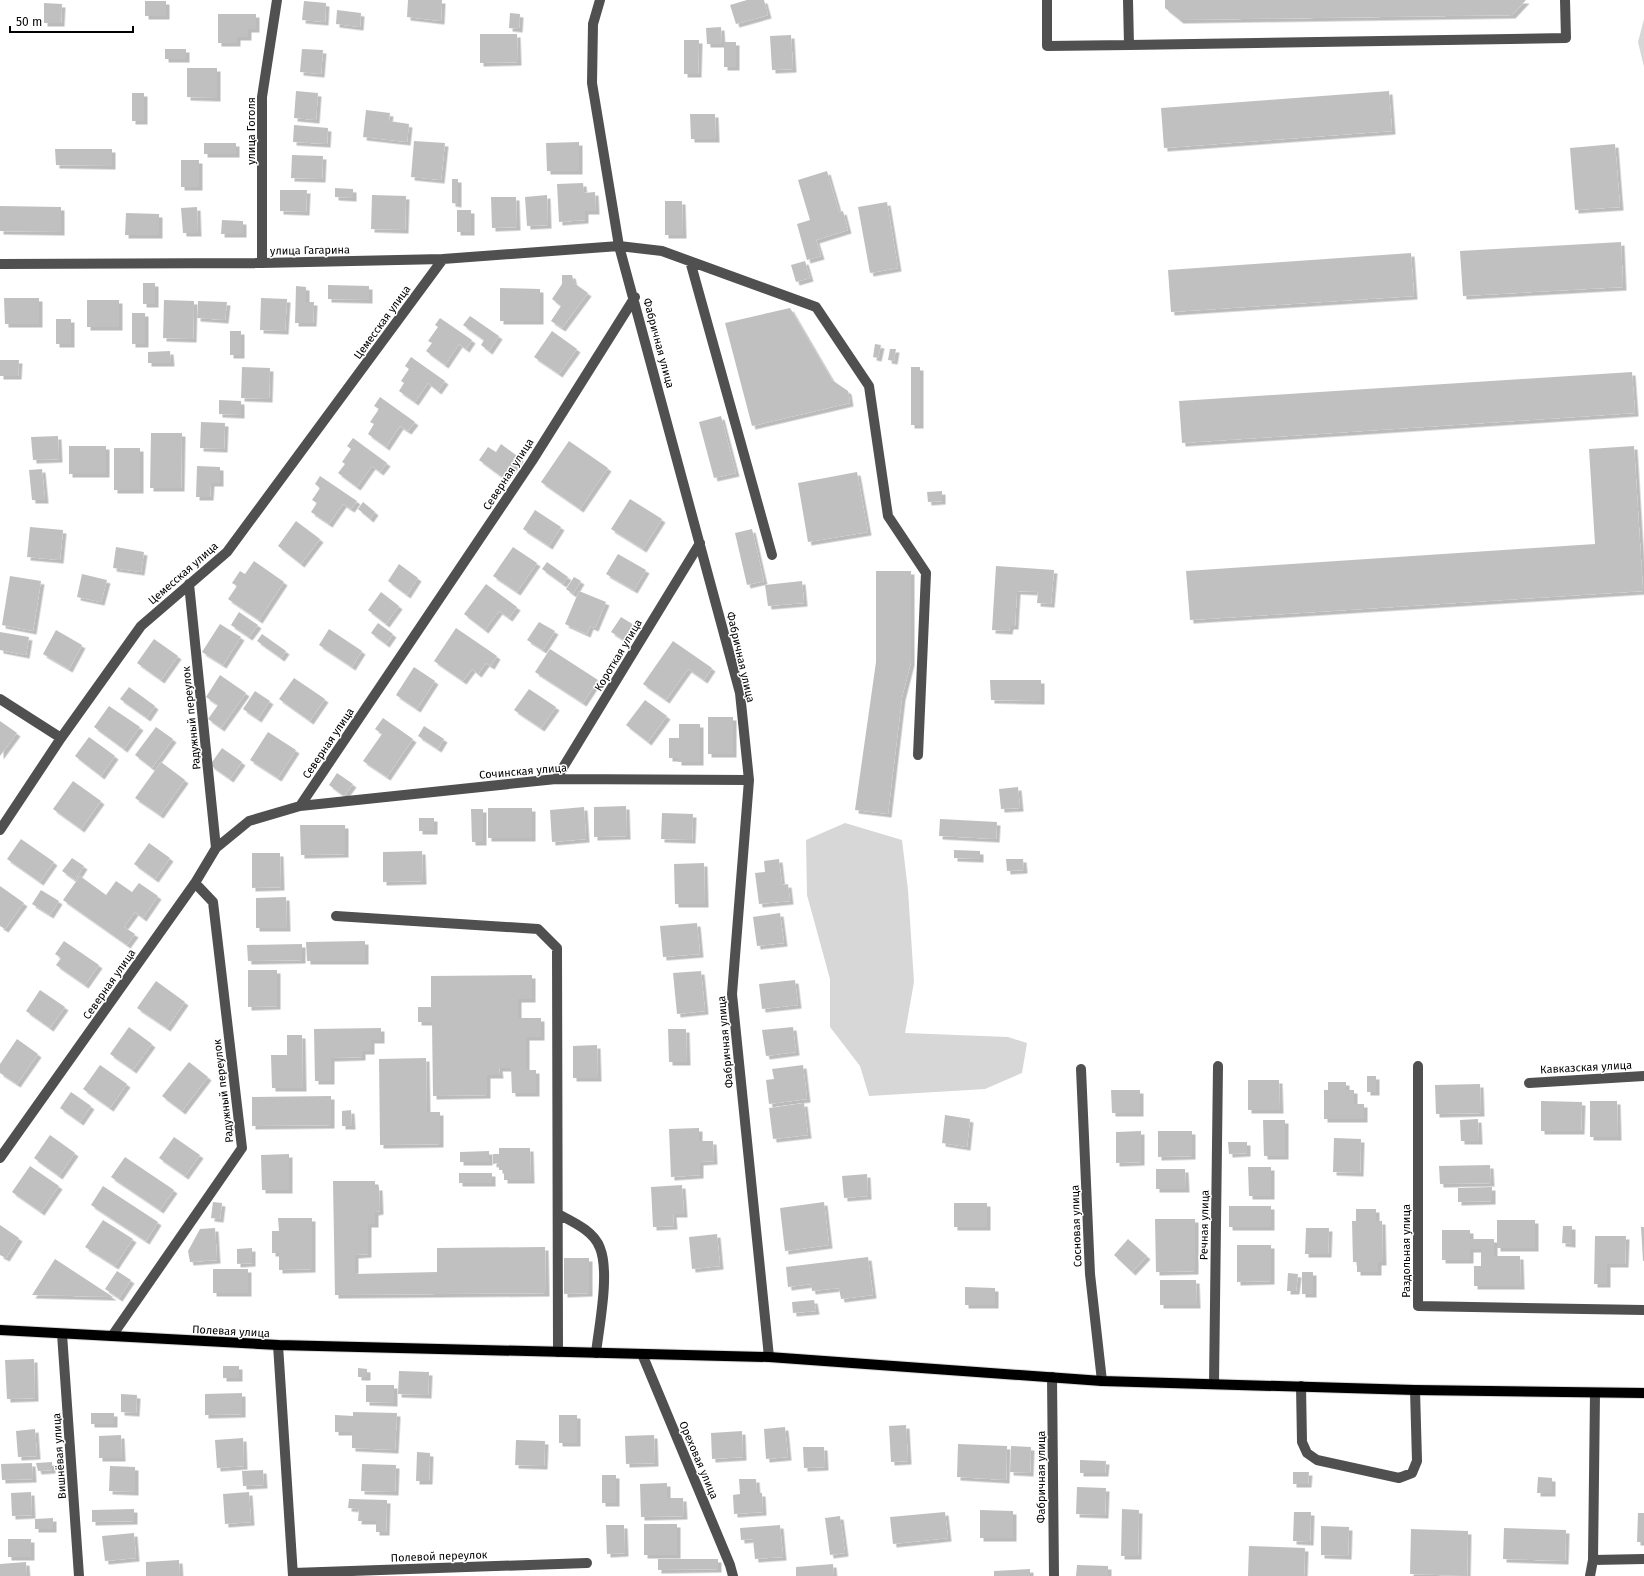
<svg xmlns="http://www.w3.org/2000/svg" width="1644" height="1576" viewBox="0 0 1644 1576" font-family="'Fira Sans',sans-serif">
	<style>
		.green { fill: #d7d7d7 }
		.building { fill: #c0c0c0; filter: url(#shadow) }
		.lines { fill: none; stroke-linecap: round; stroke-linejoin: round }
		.major-casing { stroke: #dbdbdb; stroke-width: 12 }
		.minor { stroke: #505050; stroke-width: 10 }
		.major { stroke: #000; stroke-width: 10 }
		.labels { text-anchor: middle; stroke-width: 3; stroke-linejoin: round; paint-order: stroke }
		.street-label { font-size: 11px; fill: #000; stroke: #fff }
	</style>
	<defs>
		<filter id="shadow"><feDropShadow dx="3.5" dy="3.5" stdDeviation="0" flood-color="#0004"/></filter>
	</defs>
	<rect width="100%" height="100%" fill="#fff"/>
	<path class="green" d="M1644,19V67L1638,42Z
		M845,823L902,840L908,890L914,982L905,1033L1008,1037L1027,1043L1022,1073L985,1089L869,1096L860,1066L830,1027V979L807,895L806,840Z"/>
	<path class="building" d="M408,0H442L441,21L407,17Z
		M747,0H764L768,15L736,24L730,5Z
		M1165,0H1526L1512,15L1180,20L1165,8Z
		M145,1H166V16H145Z
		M304,1L326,3L325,22L302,20Z
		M44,3L62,4L61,23H44Z
		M337,10L361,13L360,27L336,24Z
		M510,13L520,14L519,29L509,28Z
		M218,14H256V29H248V37H237V43H218Z
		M721,27L722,44H707L706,28Z
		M480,34H517L518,62L480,63Z
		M791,35L793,69L772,70L770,36Z
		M684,40H699L698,74H684Z
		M724,42H736V67H724Z
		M165,49H186V59H165Z
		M302,49L323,50L321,74L300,72Z
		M187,68H217V98L187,97Z
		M296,91L318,93L316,120L294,118Z
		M1389,91L1392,131L1164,148L1161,108Z
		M132,93H144V121H132Z
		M366,110L390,113L389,121L409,124L407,142L363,137Z
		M690,114H715L716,139H691Z
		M294,125L328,128L327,144L293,142Z
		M414,141L445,143L441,180L411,177Z
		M579,142V171H547L546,143Z
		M204,143H236V154H204Z
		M1615,144L1620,207L1575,210L1570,148Z
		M55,149H112V166L56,165Z
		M292,155L323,156L322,179L291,178Z
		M181,160H199V187H181Z
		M827,171L839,212L843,211L848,230L816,240L821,256L807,260L797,224L810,220L798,180Z
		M452,179H458V204L452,203Z
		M583,183L584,193L595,192L596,211H585V220L559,222L557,184Z
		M335,188L353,189V198L335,197Z
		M280,190H307L306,212L280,211Z
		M372,195L406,196L405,230L371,229Z
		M547,195L548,225L527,226L525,197Z
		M491,197H516L517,227L492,228Z
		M665,201H682L683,235H665Z
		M887,202L898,268L870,273L858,207Z
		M0,206L61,207V232L0,231Z
		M197,207L198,233H183L181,208Z
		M457,210H471V232H457Z
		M126,213L159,214V235H125Z
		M222,220L243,221V234H221Z
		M1621,242L1623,287L1463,296L1460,251Z
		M1411,253L1414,296L1171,312L1168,270Z
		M805,261L810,278L796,282L791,265Z
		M562,275H572L574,283L588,293L562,328L551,321L561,306L552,299L562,284Z
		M143,283H155V304H143Z
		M328,285L369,286V300L328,299Z
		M296,286L306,287V302H314L313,323H295Z
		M500,288L540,289V321H500Z
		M4,298H39V324H5Z
		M261,298L287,299L285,331L260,330Z
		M87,300H119V327H87Z
		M164,300L194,301L193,339L163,338Z
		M198,301L227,302L225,320L197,318Z
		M790,308L832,380L848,391L850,403L752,426L725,323Z
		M132,313H145V344H132Z
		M470,316L499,336L489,351L481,345L484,340L463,325Z
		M440,318L472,340L466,349L459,344L445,365L426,351L432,343L428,341L438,327L435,325Z
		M56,319H71V344H56Z
		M230,331H241V355H230Z
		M552,331L577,349L559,374L534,357Z
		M875,344L881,345L878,358L873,357Z
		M890,349H896L894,361L888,360Z
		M170,351L171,363H148V352Z
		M411,357L445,381L438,391L428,383L415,402L399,391L404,383L401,381L409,369L405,366Z
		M0,360H19L18,376H0Z
		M242,367L270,368L269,399L241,398Z
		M911,367H920V425H911Z
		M1632,372L1635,413L1182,443L1179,401Z
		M380,397L415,422L408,431L400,426L386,447L368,434L374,424L370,422L379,409L374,406Z
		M219,400L241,401V415L219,414Z
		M721,416L736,473L714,478L699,422Z
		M201,422L225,423L224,449L200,448Z
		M151,433H182L181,488H150Z
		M58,436L59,459L33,460L31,437Z
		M353,438L387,463L380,472L372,466L357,487L338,473L345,464L342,462L351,449L347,446Z
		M569,441L608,468L580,509L541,482Z
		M501,444L520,458L505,479L479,460L488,447L496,452Z
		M69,446H106V474H69Z
		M1634,446L1643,591L1190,620L1186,571L1595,544L1589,449Z
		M114,448H140V490H114Z
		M197,466L220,467V483H211L210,497H196Z
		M42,469L45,500H32L29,470Z
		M857,472L868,532L808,542L798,483Z
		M320,476L357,501L351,509L343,504L329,524L311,512L317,503L312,500L320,488L315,484Z
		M942,491V501L928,502L927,492Z
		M630,499L662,519L643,549L611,529Z
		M363,502L375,512L370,519L358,509Z
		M535,510L561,527L549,546L523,529Z
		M296,521L320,539L301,564L278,546Z
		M30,527L63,530L60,560L27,557Z
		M752,529L764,581L747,585L735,533Z
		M116,547L144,552L141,572L113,568Z
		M513,547L537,563L517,592L493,576Z
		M618,554L646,570L634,590L606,574Z
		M254,561L284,582L259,620L228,599L237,586L232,583L240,571L245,574Z
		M547,562L568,577L563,584L542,569Z
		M399,564L418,578L407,595L388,581Z
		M996,566L1054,570L1051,604L1037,603L1038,592L1017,591L1015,626H1010L1009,631L992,630Z
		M876,571H911V662L902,697L888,814L855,810L876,662Z
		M82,574L107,580L101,602L77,597Z
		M10,576L41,581L33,631L2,625Z
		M574,577L581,581L573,594L566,589Z
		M802,581L804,603L768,606L765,585Z
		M486,584L517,607L509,618L499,611L485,630L464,614Z
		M579,591L606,602L595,628L590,626L587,634L565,624Z
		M381,592L399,606L386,624L368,610Z
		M239,612L258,625L249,637L231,625Z
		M621,617L634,625L624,640L611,632Z
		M539,622L555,631L543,650L527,640Z
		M378,623L393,634L386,644L371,633Z
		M220,624L241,637L223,665L202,652Z
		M456,628L497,656L491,666L486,663L478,674L472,669L463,681L434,661Z
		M329,629L362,651L352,667L319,645Z
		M56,630L82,645L69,669L43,654Z
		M0,632L29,637L26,655L0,650Z
		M262,634L286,651L281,658L257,641Z
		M154,639L178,656L161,680L137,663Z
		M673,641L712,668L704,680L688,669L666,700L643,684Z
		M550,649L598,680L583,703L535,672Z
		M414,667L435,681L417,709L396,695Z
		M220,675L246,693L221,728L208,719L218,705L206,697Z
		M294,678L325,699L310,721L279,699Z
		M990,680H1041V701L991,700Z
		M129,687L155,706L147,718L120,699Z
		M529,689L556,707L541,728L514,710Z
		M255,691L270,701L258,719L243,709Z
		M645,700L667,716L648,742L626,725Z
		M109,706L140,727L124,749L94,727Z
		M708,717H733V754H708Z
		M383,718L413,739L387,777L363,761L382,734L375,729Z
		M0,721L17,733L0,756Z
		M679,724H700V762H678V758H669V738H679Z
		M424,726L444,739L438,749L418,736Z
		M156,727L173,739L152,768L135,755Z
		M268,732L296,750L278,778L250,760Z
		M89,737L115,756L101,776L75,756Z
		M222,748L242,762L230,779L210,765Z
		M161,762L185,780L160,815L135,798Z
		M337,773L353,784L344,796L329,785Z
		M73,781L101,801L81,829L53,809Z
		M1018,787L1020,808L1001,809L999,789Z
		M626,806L627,836L594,837V807Z
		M584,807L586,839L552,842L550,810Z
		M488,808H532V838H488Z
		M471,809H483V842H472Z
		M662,813L693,814L692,840L661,839Z
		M419,818H434V831H419Z
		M940,819L997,822L996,839L939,836Z
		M300,825H345V854L301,855Z
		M21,839L54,862L40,882L7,859Z
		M149,843L170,858L155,879L134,864Z
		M954,850L980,851V859L954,858Z
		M422,851L423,881L383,882V852Z
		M252,853H280L281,887L252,888Z
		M72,858L84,866L75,880L62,871Z
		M779,859L782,885L788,884L790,901L759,904L755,873L765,872L764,861Z
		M1006,859H1023L1024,870L1007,871Z
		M704,863L705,904H675L674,864Z
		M80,876L106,895L116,881L132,892L139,883L158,896L143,918L135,912L124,927L135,934L127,945L63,900Z
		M0,886L24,903L5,929L0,926Z
		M41,890L59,901L50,915L32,904Z
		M286,897L287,928H256V898Z
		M780,913L784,943L757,946L753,917Z
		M697,923L700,954L663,957L660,926Z
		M64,941L99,965L85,985L56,965L61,958L55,954Z
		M365,941V961H307L306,942Z
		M302,944V960L248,961L247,945Z
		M248,970H277V1006L248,1007Z
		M701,971L705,1011L677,1014L673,973Z
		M532,975V999H518V1018H541V1037H526V1070H536V1093H512L511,1068H499L500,1075H487V1095L433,1096L432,1022H418V1007H431V976Z
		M795,980L798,1005L762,1009L759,984Z
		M156,981L185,1002L167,1028L137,1008Z
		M40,990L65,1007L50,1028L26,1011Z
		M129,1027L152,1044L133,1070L110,1054Z
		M793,1027L796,1052L766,1056L762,1030Z
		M381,1028V1040H371V1051H362V1057L331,1058V1081H315L314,1029Z
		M668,1029H686L687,1062H669Z
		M287,1035H302L303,1088H272L271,1055H287Z
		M17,1039L38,1054L17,1084L0,1073V1064Z
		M597,1045L598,1078H573V1046Z
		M426,1058L427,1112H440V1144L380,1145L379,1059Z
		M189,1062L208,1077L182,1111L162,1096Z
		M100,1065L127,1084L110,1108L83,1089Z
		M803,1065L807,1099L769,1104L766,1080L774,1079L772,1069Z
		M1367,1076H1376V1092H1367Z
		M1248,1080H1279L1280,1110H1248Z
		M1328,1082H1346V1090H1354V1104H1364V1119H1324V1090H1328Z
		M1480,1084L1481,1113L1436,1114L1435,1085Z
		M1111,1090H1140V1113H1112Z
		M71,1092L91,1106L80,1122L60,1108Z
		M331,1096V1125L252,1126V1097Z
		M1541,1101L1582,1102L1581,1131H1541Z
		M1590,1101H1617L1618,1137H1590Z
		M804,1103L808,1135L773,1139L769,1108Z
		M351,1110L352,1126H342V1111Z
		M945,1115L970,1119L967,1147L942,1143Z
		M1478,1119L1479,1141H1461L1460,1120Z
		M1263,1120H1285V1156H1264Z
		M699,1128V1141H713L714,1161L700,1162V1175L671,1177L669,1129Z
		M1141,1131V1162L1116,1163V1132Z
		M1158,1131H1192V1156L1158,1157Z
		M50,1135L75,1153L59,1176L34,1158Z
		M174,1137L200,1155L185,1176L159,1158Z
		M1334,1138L1361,1139L1360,1173L1333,1172Z
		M1228,1142H1247V1153L1229,1154Z
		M499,1148H530L531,1180H504V1170H499V1163L493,1164V1154H499Z
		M489,1151V1162H460V1152Z
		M289,1154V1190H262L261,1155Z
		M125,1157L174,1190L160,1210L111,1177Z
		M1490,1165L1491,1183L1440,1184L1439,1166Z
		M30,1166L59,1186L41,1212L12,1192Z
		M1248,1167H1271V1196H1249Z
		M1156,1169H1185L1186,1189H1156Z
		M459,1173H492V1183H459Z
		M867,1174L868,1196L844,1198L842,1176Z
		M333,1181H375V1187H379L380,1211L375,1212V1224H368V1254L355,1255V1274L437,1272V1248L545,1247L546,1293L335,1295Z
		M682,1185L684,1214H673L674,1226L653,1227L651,1187Z
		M103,1186L158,1222L146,1241L91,1205Z
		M1492,1187V1201L1458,1202V1188Z
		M213,1202L222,1203L220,1219L211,1218Z
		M824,1202L829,1245L785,1251L780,1208Z
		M954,1203H987V1227H954Z
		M1229,1206H1271V1227H1229Z
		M1356,1209H1376V1221H1382L1383,1262H1378V1272H1357V1262H1353L1352,1221H1356Z
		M278,1218H312V1269L279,1270V1253H272V1231H279Z
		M1155,1219H1195V1271L1156,1272Z
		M103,1220L133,1239L115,1266L85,1247Z
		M1497,1220H1535V1248H1497Z
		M0,1225L19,1238L6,1258L0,1255Z
		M1563,1226H1572V1244L1562,1243Z
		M1641,1227H1644V1261H1643Z
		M215,1228L217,1260L190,1262L188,1251L200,1229Z
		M1306,1228H1329L1328,1254H1305Z
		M1442,1230H1470V1239H1494V1256H1520L1521,1286H1474V1266H1481V1249H1470V1260H1442Z
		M717,1234L720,1266L692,1269L689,1237Z
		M1595,1236H1626L1625,1264H1607V1284H1594Z
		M1128,1239L1147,1256L1132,1272L1114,1255Z
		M1237,1245H1271V1281L1237,1282Z
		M252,1248V1263L237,1264V1249Z
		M868,1257L873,1295L841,1299L839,1288L812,1291L811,1284L788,1287L786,1267Z
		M564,1258H589V1293L564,1294Z
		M55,1259L113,1297L32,1295Z
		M213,1269H248V1293H213Z
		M117,1271L131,1280L119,1298L105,1289Z
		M1302,1272H1313V1294H1302Z
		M1288,1273L1298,1274L1296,1291H1287Z
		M1160,1280H1196L1197,1305H1160Z
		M965,1287L995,1288V1305H965Z
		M814,1300L816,1311L793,1313L792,1302Z
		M34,1359L35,1398L7,1399L5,1360Z
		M223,1366H239V1378H223Z
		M358,1368L367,1369V1377H358Z
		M399,1371L429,1372L428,1395L398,1394Z
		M366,1385H394V1403L366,1402Z
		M242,1393V1414L205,1415V1394Z
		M121,1394L137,1395L136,1413L121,1412Z
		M353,1412L397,1413L395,1450L352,1448V1432H335V1415L353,1416Z
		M91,1413H114V1424H91Z
		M559,1415H577V1443H559Z
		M906,1425L908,1461L891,1462L889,1426Z
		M785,1427L788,1457L766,1459L764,1429Z
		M35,1429L37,1456L18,1457L16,1431Z
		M742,1431L743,1457L712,1459L711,1433Z
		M121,1435L122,1458H99V1436Z
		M654,1435L655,1463L626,1464L625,1436Z
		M243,1438L244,1466L217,1468L215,1440Z
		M516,1440L545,1441L544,1466L515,1465Z
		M958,1444L1007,1446L1006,1480L957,1477Z
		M1011,1446L1031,1447L1030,1473L1010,1472Z
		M803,1447H824L825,1467L804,1468Z
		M417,1452L430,1453L429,1481H416Z
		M1080,1460L1106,1461L1105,1473H1080Z
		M52,1462V1470L38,1471L36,1463Z
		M32,1463L33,1479L2,1480L1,1464Z
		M362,1464L396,1465L395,1492L361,1491Z
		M110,1466L135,1467V1492L109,1491Z
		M263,1470L264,1485L243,1486L242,1471Z
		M1293,1472H1309L1308,1484H1293Z
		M602,1475H616V1503H602Z
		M1538,1477L1552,1478V1493H1537Z
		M739,1479H756L757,1493H762L763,1512L734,1514L733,1495L740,1494Z
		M667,1483V1498H683L684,1516L641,1517L640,1484Z
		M1077,1487L1106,1488L1105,1515L1076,1514Z
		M31,1492L32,1515L12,1516L11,1493Z
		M249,1492L251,1522L225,1524L223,1494Z
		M349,1499L387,1500L386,1532H376V1521H358L359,1509L348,1508Z
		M134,1509V1521L92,1522V1510Z
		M1122,1509L1139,1510L1138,1556H1121Z
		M980,1510L1013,1511V1538H980Z
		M945,1512L948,1538L893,1544L890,1517Z
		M1294,1512H1311L1310,1542L1293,1541Z
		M1638,1513H1644V1542H1637Z
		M840,1516L845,1553L830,1555L825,1518Z
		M53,1518V1529H35V1519Z
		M644,1524H677V1555H644Z
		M606,1525H624L625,1553L607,1554Z
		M780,1525L783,1557L755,1559L753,1539L741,1540L740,1528Z
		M1321,1526L1349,1527L1348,1556L1321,1555Z
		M1504,1528L1566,1530L1565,1561L1503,1559Z
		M1411,1529L1468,1531L1467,1576L1410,1574Z
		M134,1533L136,1558L105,1561L102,1536Z
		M8,1539H31V1557H8Z
		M1249,1546L1305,1548L1304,1576H1248Z
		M658,1559H718V1569L658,1570Z
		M179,1560L180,1576H146V1562Z
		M26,1562L27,1576H0V1564Z
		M833,1564L834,1576H796V1567Z
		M1077,1565L1108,1566V1576H1076Z
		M1030,1569V1576H994V1571Z"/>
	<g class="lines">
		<defs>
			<path id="major" d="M0,1330L278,1345L769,1357L1102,1381L1415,1390L1644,1393"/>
		</defs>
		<use href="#major" class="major-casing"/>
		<path class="minor" d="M600,0L593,24L592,83L619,246L740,693L749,780L732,994L769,1357
			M1047,0V46L1129,45
			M1128,0L1129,45L1566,38L1565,0
			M690,261L772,555
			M262,263V97L277,0
			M0,264L262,263L443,259L619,246L662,251L816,307L869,386L888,516L926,573L918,755
			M189,584L216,848
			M0,699L61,738
			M556,779L700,543
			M300,806L556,779L749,780
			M0,830L61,738L141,626L227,552L443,259
			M336,916L538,929L557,948L558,1352
			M1418,1066V1306L1644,1310
			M1081,1069L1090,1274L1102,1381
			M1529,1083L1644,1076
			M0,1158L195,883L216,848L249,821L300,806L532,461L635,297
			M558,1214C573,1222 594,1231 600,1248C610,1273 599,1326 596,1353
			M62,1334L79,1576
			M112,1336L242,1148L213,902L195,883
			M278,1345L293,1576
			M642,1354L730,1565L733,1576
			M1052,1377L1054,1576
			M1214,1383L1218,1066
			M1301,1386L1302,1442L1307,1453L1317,1460L1399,1478L1412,1473L1417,1461L1415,1390
			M1593,1560L1644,1559
			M293,1573L587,1563
			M1590,1576L1593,1560L1595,1393"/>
		<use href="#major" class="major"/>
	</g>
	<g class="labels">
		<g class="street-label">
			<text transform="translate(251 131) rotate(-90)" y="4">улица Гоголя</text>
			<text transform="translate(310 250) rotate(-1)" y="4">улица Гагарина</text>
			<text transform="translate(382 322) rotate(-54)" y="4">Цемесская улица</text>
			<text transform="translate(659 343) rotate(75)" y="4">Фабричная улица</text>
			<text transform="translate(508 474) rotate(-57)" y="4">Северная улица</text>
			<text transform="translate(183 573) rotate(-41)" y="4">Цемесская улица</text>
			<text transform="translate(618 655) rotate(-59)" y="4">Короткая улица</text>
			<text transform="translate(741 657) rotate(77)" y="4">Фабричная улица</text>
			<text transform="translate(191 718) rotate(-96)" y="4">Радужный переулок</text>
			<text transform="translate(328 743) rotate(-56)" y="4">Северная улица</text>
			<text transform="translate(523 771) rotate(-5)" y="4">Сочинская улица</text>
			<text transform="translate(109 984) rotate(-55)" y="4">Северная улица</text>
			<text transform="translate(725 1042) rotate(-95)" y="4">Фабричная улица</text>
			<text transform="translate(1586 1067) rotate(-3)" y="4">Кавказская улица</text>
			<text transform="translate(223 1091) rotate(-97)" y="4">Радужный переулок</text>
			<text transform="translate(1204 1225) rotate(-89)" y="4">Речная улица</text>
			<text transform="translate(1076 1226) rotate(-92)" y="4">Сосновая улица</text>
			<text transform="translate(1406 1251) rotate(-90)" y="4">Раздольная улица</text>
			<text transform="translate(231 1331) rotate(3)" y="4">Полевая улица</text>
			<text transform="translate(59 1456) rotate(-94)" y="4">Вишнёвая улица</text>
			<text transform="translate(699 1460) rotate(67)" y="4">Ореховая улица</text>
			<text transform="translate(1041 1477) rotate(-90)" y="4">Фабричная улица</text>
			<text transform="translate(439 1556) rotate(-2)" y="4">Полевой переулок</text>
		</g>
	</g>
	<path d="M10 26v6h123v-6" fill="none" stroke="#000000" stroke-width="2"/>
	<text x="16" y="26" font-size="12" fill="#000000" stroke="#ffffff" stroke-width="3" paint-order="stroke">50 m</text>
</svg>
